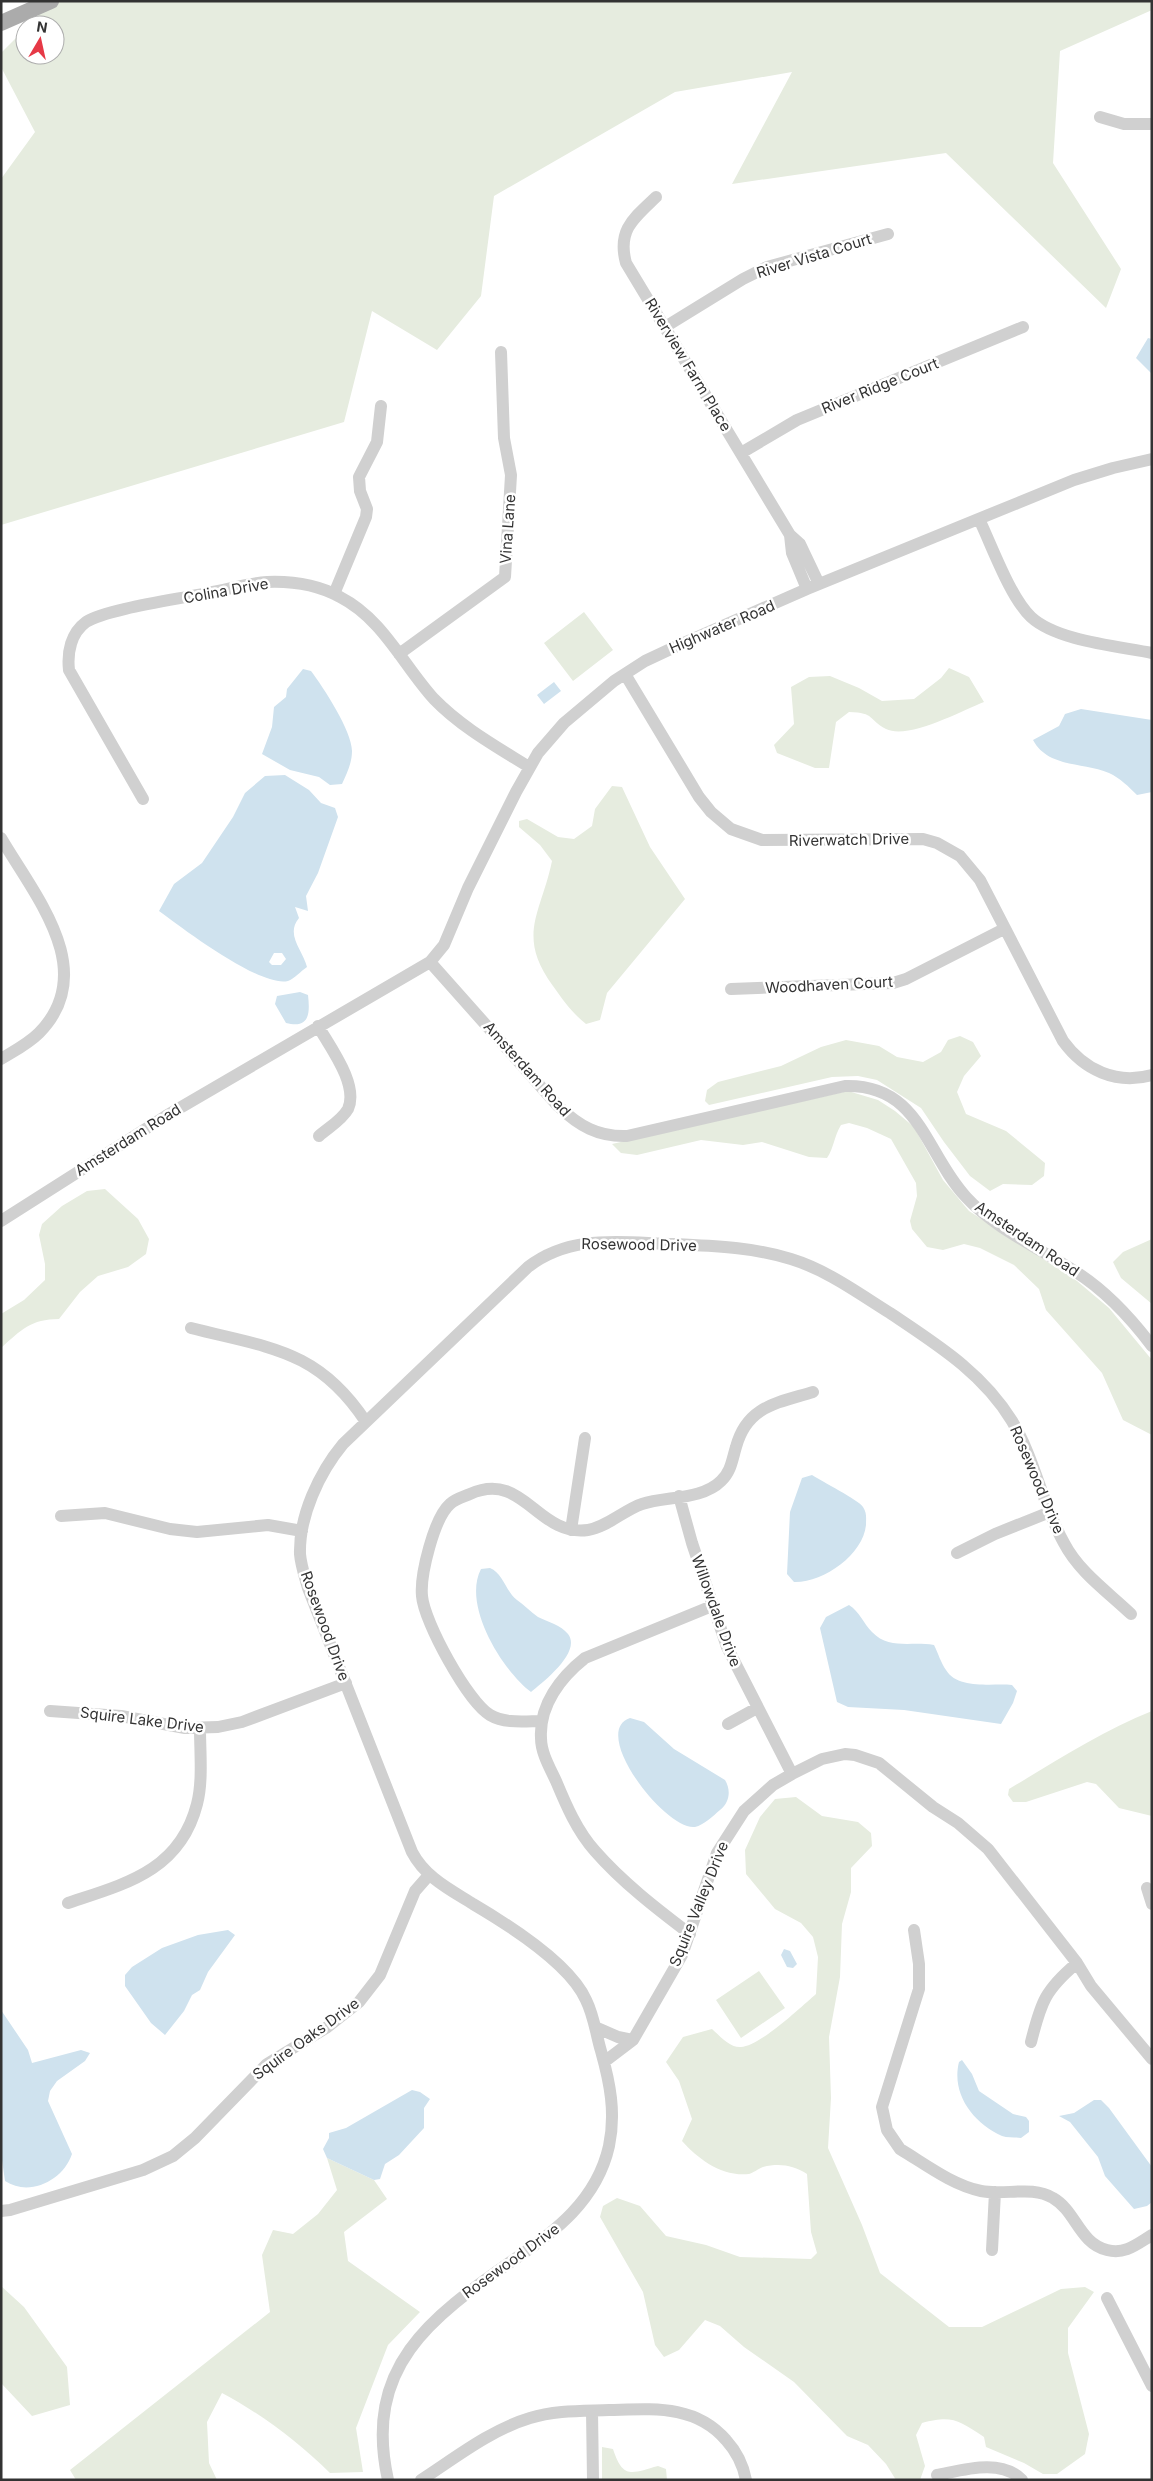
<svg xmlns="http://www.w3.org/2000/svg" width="1153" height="2481" viewBox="0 0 1153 2481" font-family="Inter,sans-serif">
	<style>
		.green { fill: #e6ecdf }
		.water { fill: #cfe2ee; fill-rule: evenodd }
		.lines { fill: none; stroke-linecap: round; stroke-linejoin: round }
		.minor { stroke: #d0d0d0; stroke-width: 12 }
		.major { stroke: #ababab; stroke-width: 16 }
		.labels { text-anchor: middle; stroke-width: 5; stroke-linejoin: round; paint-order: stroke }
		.street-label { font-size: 15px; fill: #333; stroke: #fff }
	</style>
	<rect width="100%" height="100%" fill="#fff"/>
	<path class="green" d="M51,1H1152V10L1060,51L1053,163L1121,269L1106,308L946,153L732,184L792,72L675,92L494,196L481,296L437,350L372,311L344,422L1,525V179L35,132L1,67V53L25,29V55H55V25H29Z
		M584,612L613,650L573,681L544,643Z
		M949,668L969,677L984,702C961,711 908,740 886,729C867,719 876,713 849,712L836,722L829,768H815L777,753L774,745L794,724L791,687L809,677L830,676L859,688L882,701L914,699L941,678Z
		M612,786L622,787L650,847L685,899L607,993L600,1020L586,1024C572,1013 563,1000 553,986C516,935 541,914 552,861L540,845L519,827V821L527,819L558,837L574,839L592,826L595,809Z
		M960,1036L973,1042L981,1056L964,1076L957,1092L966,1114L1006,1131L1045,1163L1044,1176L1032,1185L1003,1184L990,1191L970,1176L944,1142L921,1108L877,1080L858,1076L832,1077L709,1105L705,1101L707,1090L718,1082L781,1066L821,1047L846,1040L879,1046L897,1057L923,1062L941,1052L948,1040Z
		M848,1091L878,1100L895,1111L914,1127L943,1180L969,1211L1077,1281L1109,1308L1152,1360V1435L1123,1420L1102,1373L1046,1310L1039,1289L1014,1265L980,1248L964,1244L943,1250L927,1247L912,1229L910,1221L917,1196L916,1183L891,1139L867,1128L849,1123L841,1125C834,1136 834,1148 827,1158L809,1157L762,1142L743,1145L701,1140L637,1155L621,1153L612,1144Z
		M105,1189L138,1219L149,1239L146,1254L128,1267L98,1276L80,1292L59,1319C31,1319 21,1330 1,1348V1314L24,1300L45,1280V1264L39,1235L42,1224L62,1206L87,1191Z
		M1152,1239V1304L1121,1278L1113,1262L1123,1252Z
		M1152,1711V1816L1119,1808L1096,1784L1087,1782L1026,1802H1013L1008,1795L1009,1789C1056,1761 1102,1731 1152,1711Z
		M796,1797L822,1816L858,1822L871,1833L872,1846L851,1868V1892L842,1924L840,1977L829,2037L831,2098L828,2148L862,2225L880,2273L949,2327H982L1061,2289L1085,2287L1094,2292L1068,2328V2353L1089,2434L1085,2454L1057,2474H1043L1024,2463L986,2447L984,2437C958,2420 952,2415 922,2423L916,2435L925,2466L920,2480H896L886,2464L868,2445L847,2436L794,2382L744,2347L720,2326L705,2320L679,2350L664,2357L655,2345L643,2292L600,2217L603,2206L617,2198L640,2206L666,2236L706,2245L740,2257L811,2259L817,2253L811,2232L807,2174C793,2165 779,2163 763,2167C758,2169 753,2173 749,2174C722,2177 698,2159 682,2141L692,2119L679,2081L666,2062L683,2037L712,2029C720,2036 730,2048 741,2047C760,2046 801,2007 816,1994L818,1957L813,1937L801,1923L775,1909L746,1874L745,1850L760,1817L775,1799Z
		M759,1971L785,2008L741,2038L716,2000Z
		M327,2158L374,2180L387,2199L344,2232L348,2261L420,2312L388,2345L356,2428L363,2472L330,2473C297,2441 263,2415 222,2393L207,2422L209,2463L217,2480H76L70,2470L270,2312L262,2255L273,2230L293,2234L318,2214L337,2190Z
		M1,2286L24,2307L67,2367L70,2405L32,2416L1,2383Z
		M602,2447L613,2449C623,2480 632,2473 658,2466L666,2469L667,2480H602Z"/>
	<path class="water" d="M1148,338L1152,339V374L1136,358Z
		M303,669L311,671C323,687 352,731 352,751C352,763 347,773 342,784L330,785L319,777L290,770L262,754L272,727L274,707L286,697L287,689Z
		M554,682L561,691L544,704L537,695Z
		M1081,709L1152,720V792L1137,795C1129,787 1120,778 1109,773C1083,762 1048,768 1033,740L1059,726L1065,714Z
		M285,775L309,790L321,803L335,808L338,817L318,873L306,896L308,911L295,907L299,918C285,935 303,950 307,967C301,971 294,979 288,981C261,988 182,928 159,911L174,884L202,863L233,817L245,793L265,776ZM274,953H282L286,959L281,965H272L269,962Z
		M300,992L308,995C310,1013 310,1029 286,1023L275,1004L277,996Z
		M812,1475C821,1481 859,1500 863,1507C867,1513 866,1518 866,1525C863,1555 823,1583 794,1582L787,1574L790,1512L802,1478Z
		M490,1568C503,1573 506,1592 517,1600C524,1605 531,1612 538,1617C548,1622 561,1625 568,1634C582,1652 543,1682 531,1692C502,1670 462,1605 481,1569Z
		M849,1605C860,1612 863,1623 872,1632C889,1650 911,1641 934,1645C938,1653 941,1663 946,1670C958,1690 993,1683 1012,1685L1017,1691L1013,1703L1001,1724L904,1710L848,1707L837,1702L820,1628L826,1617Z
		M630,1718L644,1722L674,1749L725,1780C731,1790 730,1802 720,1810C713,1816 704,1825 695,1827C666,1831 589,1732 630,1718Z
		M228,1930L235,1935L208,1972L200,1990L192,1995L184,2011L165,2035L151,2023L125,1986V1975L132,1967L162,1948L198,1935Z
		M784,1949L790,1951L797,1964L793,1968L787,1967L781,1955Z
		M1,2010L28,2050L32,2063L81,2050L90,2053L85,2061L57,2081L50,2091L48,2101L72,2154C63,2181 29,2197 5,2181L1,2153Z
		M962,2060L972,2074L979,2091L1013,2114L1026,2117L1029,2121V2132L1021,2138C1016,2137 1008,2138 1002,2136C973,2123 951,2094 959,2062Z
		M412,2090L420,2092L430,2099L424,2108V2128L399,2155L385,2164L380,2179L374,2180L327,2158L323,2149L329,2138V2133L346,2128Z
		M1094,2100H1101L1109,2108L1152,2167V2202L1147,2206L1134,2209L1105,2176L1098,2157L1070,2122L1059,2116L1074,2113Z"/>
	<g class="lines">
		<path class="minor" d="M1100,117L1124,124H1152
			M656,197C634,218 617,230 626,263L790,535L800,544L819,584
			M665,327L743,279L767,267L888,234
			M741,453L797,420L1023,327
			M979,519C992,546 1010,597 1031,617C1057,641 1117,646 1152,653
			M790,535L792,553L807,589
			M334,594L366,517L367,509L360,491L359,477L377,442L381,406
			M399,654L505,577L511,475L504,438L501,352
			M625,674L699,797L711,812L731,829L762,840L923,839L937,843L960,856L980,880L1063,1041C1084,1070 1116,1085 1152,1075
			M143,799L69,670C67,652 71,633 86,622C106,609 180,599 207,593C227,590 247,583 267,582C292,581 318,585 340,597C383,619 403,665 434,699C461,727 497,747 529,767
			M1,838C35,896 100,971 39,1033C28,1044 14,1051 1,1059
			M430,962L558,1106C579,1126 598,1137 627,1136L845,1086C920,1084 925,1153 966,1197C994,1228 1041,1249 1076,1272C1106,1291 1130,1317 1152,1346
			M731,989L893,983L906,979L1004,929
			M318,1026C330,1047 359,1085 348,1109C342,1120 328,1128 319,1136
			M1,1221L166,1116L430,962L444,945L468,888L516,792L538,753L564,723L614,681L645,661L677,646L807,589L1074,480L1113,468L1152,459
			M191,1328C269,1348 318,1349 366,1422
			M679,1496L692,1543L727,1647L792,1774
			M61,1516L105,1513L170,1529L197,1532L268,1525L302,1531
			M571,1530L585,1438
			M957,1553L995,1534L1050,1512
			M50,1711L121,1716L185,1728L218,1727L242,1722L346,1683
			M542,1721C526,1721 505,1724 490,1715C468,1702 424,1622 422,1596C420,1575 434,1518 450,1504C455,1499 463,1497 470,1494C524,1470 537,1537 588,1530C607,1527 624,1510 642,1504C666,1496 702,1500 721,1481C731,1472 732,1460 736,1447C747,1406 777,1403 813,1392
			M728,1724L757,1708
			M1147,1888L1152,1904
			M68,1903C125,1884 180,1871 197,1804C203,1781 200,1753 200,1728
			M914,1930L919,1964V1989L882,2107L887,2130L900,2149C925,2164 952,2185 981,2191C1004,2196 1032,2185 1053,2198C1076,2211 1079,2243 1107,2250C1125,2255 1137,2244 1152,2235
			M690,1934C657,1909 622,1882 595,1851C577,1831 566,1805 556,1781C550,1768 541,1753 541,1738C539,1705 561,1677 585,1658L712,1606
			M595,2027L618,2037L633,2040
			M1031,2042C1041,2002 1045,1990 1077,1963
			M604,2062L633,2040L682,1955L717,1853L744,1811L773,1785L792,1774L822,1759L845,1754L855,1755L879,1763L933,1807L958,1823L988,1849L1077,1963L1091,1986L1152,2059
			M1,2211L10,2210L143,2170L173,2156L195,2138L267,2064L326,2028L359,2002L380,1975L415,1891L429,1875
			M992,2250L995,2192
			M1107,2298L1152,2386
			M592,2411L593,2480
			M937,2475C963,2470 1001,2458 1022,2480
			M388,2480C363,2367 430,2318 512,2261C555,2232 597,2200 609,2146C616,2113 610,2083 601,2051C596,2034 594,2016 586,2000C570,1964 507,1924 473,1904C449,1889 425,1877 412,1852L308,1588C305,1577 301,1566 300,1554C299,1516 319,1473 343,1444L528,1267C572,1233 623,1243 675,1244C714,1246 752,1247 791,1259C827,1270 858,1293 890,1313C936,1344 982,1372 1012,1421C1035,1459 1042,1504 1064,1543C1079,1572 1108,1592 1131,1614
			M421,2480C455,2458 490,2430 530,2418C555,2410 583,2411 609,2410C652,2409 695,2404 726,2440C736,2451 743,2464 746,2480"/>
		<path class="major" d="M1,23L51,1"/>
	</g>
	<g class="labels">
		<g class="street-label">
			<text transform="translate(814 256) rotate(-17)" y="5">River Vista Court</text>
			<text transform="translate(688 365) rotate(59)" y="5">Riverview Farm Place</text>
			<text transform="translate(880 386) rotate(-22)" y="5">River Ridge Court</text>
			<text transform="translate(508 529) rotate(-86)" y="5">Vina Lane</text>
			<text transform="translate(226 591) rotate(-10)" y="5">Colina Drive</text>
			<text transform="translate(722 627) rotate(-23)" y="5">Highwater Road</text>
			<text transform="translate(849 840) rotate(-1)" y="5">Riverwatch Drive</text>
			<text transform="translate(829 985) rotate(-3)" y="5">Woodhaven Court</text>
			<text transform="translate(527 1069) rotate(48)" y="5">Amsterdam Road</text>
			<text transform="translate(128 1140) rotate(-32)" y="5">Amsterdam Road</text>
			<text transform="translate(1027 1239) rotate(34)" y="5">Amsterdam Road</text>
			<text transform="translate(639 1245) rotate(1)" y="5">Rosewood Drive</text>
			<text transform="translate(1037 1480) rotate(67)" y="5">Rosewood Drive</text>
			<text transform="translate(716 1611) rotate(70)" y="5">Willowdale Drive</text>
			<text transform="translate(325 1626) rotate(70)" y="5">Rosewood Drive</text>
			<text transform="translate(142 1720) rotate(7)" y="5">Squire Lake Drive</text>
			<text transform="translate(699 1904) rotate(-68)" y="5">Squire Valley Drive</text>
			<text transform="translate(306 2039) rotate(-36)" y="5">Squire Oaks Drive</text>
			<text transform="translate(511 2261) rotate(-36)" y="5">Rosewood Drive</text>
		</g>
	</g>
	<rect width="1153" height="2481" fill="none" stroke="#333333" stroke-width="5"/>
	<g transform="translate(40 40) rotate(9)"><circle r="24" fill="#ffffff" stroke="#adadad"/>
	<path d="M0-4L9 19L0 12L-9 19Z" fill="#e63946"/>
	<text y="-8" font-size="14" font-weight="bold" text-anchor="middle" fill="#333333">N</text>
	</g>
</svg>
